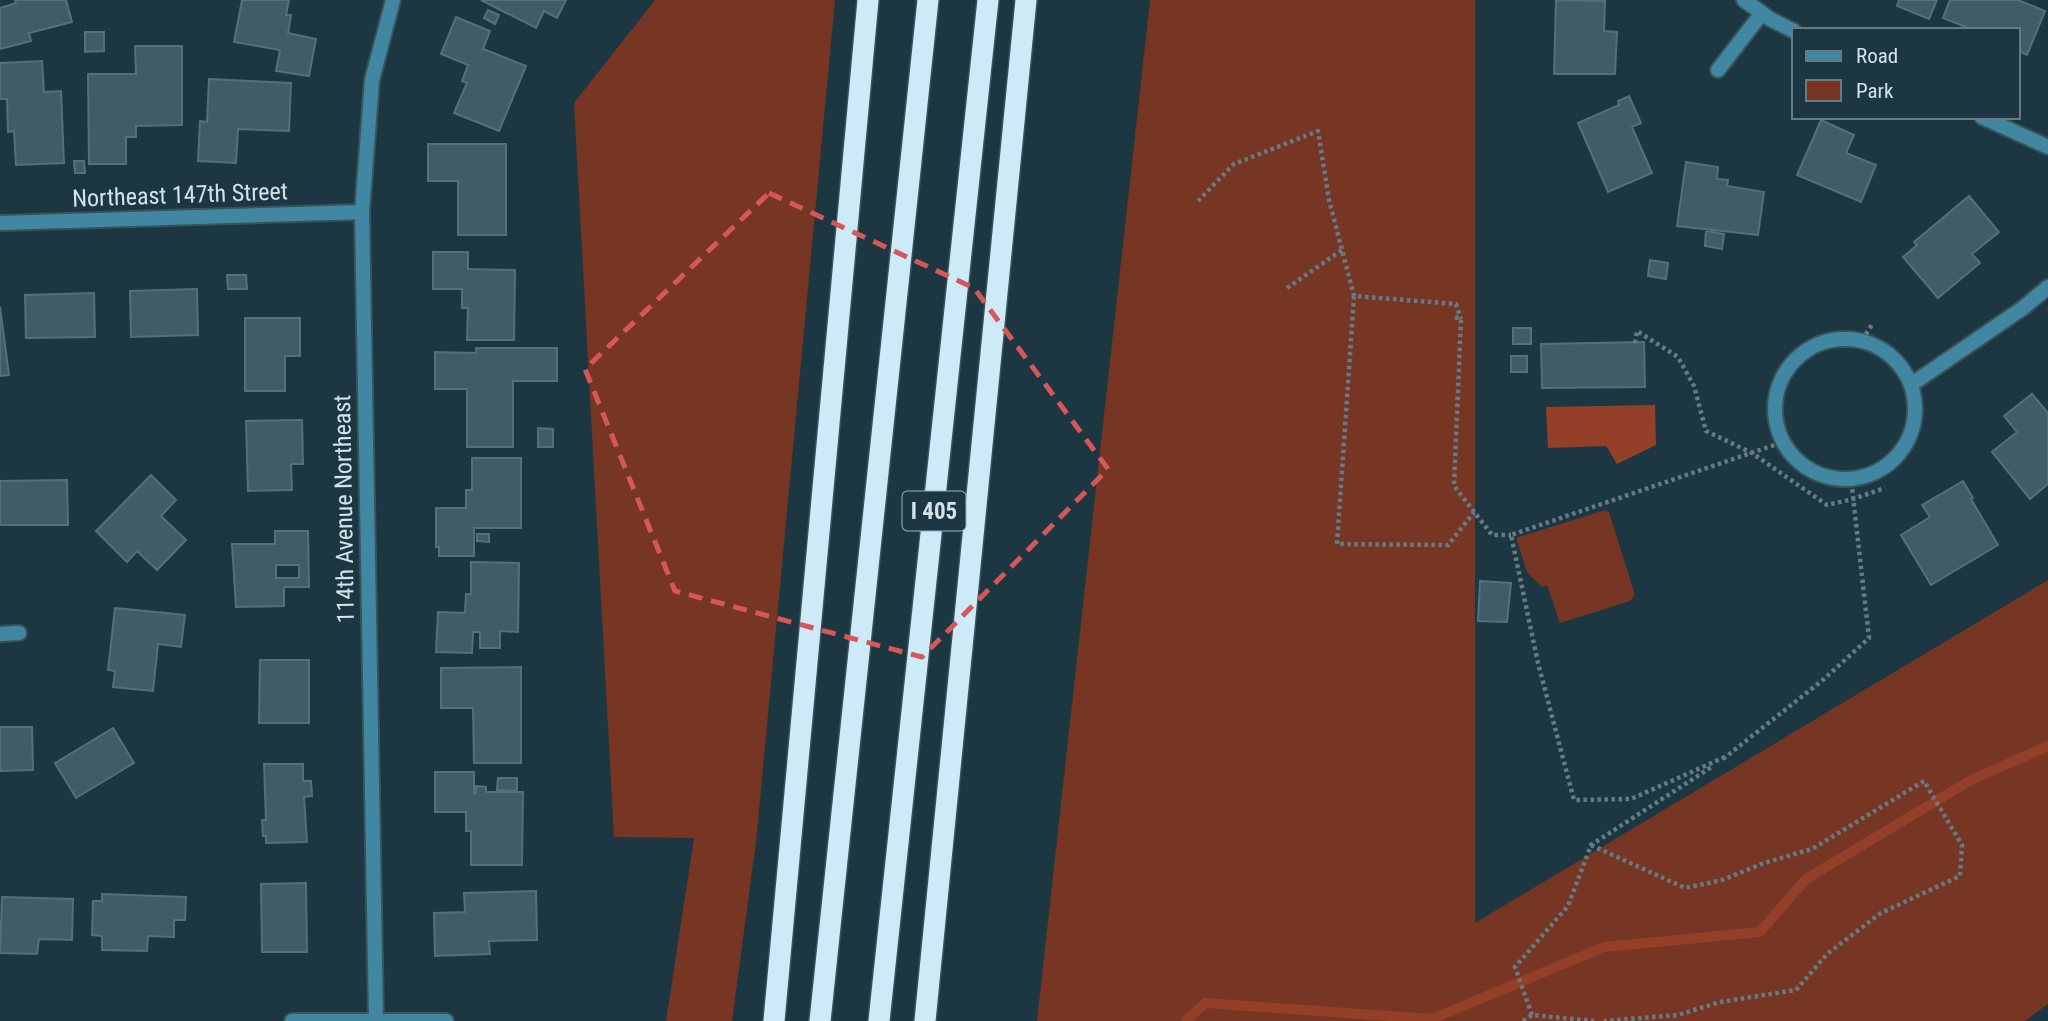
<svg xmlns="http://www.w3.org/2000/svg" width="2048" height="1021" viewBox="0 0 2048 1021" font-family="'Roboto Condensed',sans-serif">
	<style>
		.green { fill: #773523 }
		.water { fill: #944029 }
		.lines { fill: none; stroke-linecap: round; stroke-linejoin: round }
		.stream { stroke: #944029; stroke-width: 10 }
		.building { fill: #405c68; stroke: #53707c; stroke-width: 2; fill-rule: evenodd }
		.street-casing { stroke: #39535d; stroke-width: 18 }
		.highway-casing { stroke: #39535d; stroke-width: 24 }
		.path { stroke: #657b85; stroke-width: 4.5; stroke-dasharray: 3.5 3.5; stroke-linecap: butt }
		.street { stroke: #4287a2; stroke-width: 14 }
		.highway { stroke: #cceaf7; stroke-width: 21 }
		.marked { fill: none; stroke: #d55758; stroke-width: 5; stroke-dasharray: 14 9; stroke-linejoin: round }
		.labels { text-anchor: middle; stroke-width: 7; stroke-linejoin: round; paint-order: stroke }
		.shield { fill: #1c3742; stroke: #9cafb8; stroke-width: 2 }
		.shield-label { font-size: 23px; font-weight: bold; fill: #d3e3ea }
		.street-label { font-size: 24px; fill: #d3e3ea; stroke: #1c3742 }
	</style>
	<rect width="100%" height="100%" fill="#1c3742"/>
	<path class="green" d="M655,0H835L756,842L732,1021H666L694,838L614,837L574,103Z
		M1150,0H1475V923L2048,580V1004L2025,1021H1037Z
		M1605,510L1609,512L1635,595L1630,601L1560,623L1547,585L1542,587L1527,572L1516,538Z"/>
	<path class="water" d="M1655,405L1656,445L1617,464L1606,446L1548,448L1546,407Z"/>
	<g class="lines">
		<path class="stream" d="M1186,1021L1205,1003L1432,1019L1604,947L1760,932L1806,879L1971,780L2048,746"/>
	</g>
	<path class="building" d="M15,0H66L72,22L29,33L31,41L0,49V8L16,3Z
		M242,0H289L286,15H291L288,33L316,39L309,76L276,71L280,50L234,42Z
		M481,0H566L557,18L544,11L536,28Z
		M1556,0L1605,1L1604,31L1617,32L1615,74H1554Z
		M1899,0H1937L1929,19L1897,6Z
		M1950,0H2018L2045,11L2027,55L2018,51V30H1973L1943,18Z
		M488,10L499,15L495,24L484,18Z
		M456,17L490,31L483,49L526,66L499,131L454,113L467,83L462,81L468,65L441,54Z
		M85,32H104V51L85,52Z
		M135,46H182V125L136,126V137H126V164H89L88,74H136Z
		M42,61L44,92L61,91L64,163L16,165L14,131L8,132L7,99H0V63Z
		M209,79L291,83L289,131L238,129L236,163L198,161L200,121L207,122Z
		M1629,96L1641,123L1632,127L1652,173L1608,192L1578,123L1619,105L1618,101Z
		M1821,120L1854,135L1846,153L1876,165L1861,202L1797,175Z
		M428,144H506V235H458V181H428Z
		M74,161H84L85,173H75Z
		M1686,162L1718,167L1717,179L1728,180L1727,186L1764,192L1758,235L1677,226Z
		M1969,196L1999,232L1972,254L1980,263L1938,298L1903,257L1917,245L1914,242Z
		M1706,231L1724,234L1722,249L1705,246Z
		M433,252H468V269L515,270L514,340H467L468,308H462V289H433Z
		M1650,260L1668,263L1666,279L1648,276Z
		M227,275H246L247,289H228Z
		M197,289L198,335L131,337L130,291Z
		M94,293L95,337L26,338L25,295Z
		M0,307L9,375L0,376Z
		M245,318H300V356H285V391H245Z
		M1513,328H1531V344H1513Z
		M1644,342L1645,387L1542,388L1541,344Z
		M476,348H557V381H513V447H467V389H435V352L476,353Z
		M1511,356H1527V372H1511Z
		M2032,394L2048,413V484L2030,499L1992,452L2017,432L2004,416Z
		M302,420L303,464H291L292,490L248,491L246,421Z
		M538,428L553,429V447H538Z
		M472,458H521V528H474V556H439V547H436V508H466V490H472Z
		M151,475L176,500L161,516L186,540L157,570L137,551L127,562L96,531Z
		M67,480L68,525H0V481Z
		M1963,481L1973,498L1971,499L1998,545L1931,585L1901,535L1930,517L1922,505Z
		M275,531H308L309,587H284V606L236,607L232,544H275ZM276,565H299V578H276Z
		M477,534H489V542L477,541Z
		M471,562L519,563L518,632L500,631V648H480V632H473L472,653L436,652L438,612L465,613L466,594H471Z
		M1480,581L1511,583L1507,622L1478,621Z
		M115,608L185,615L181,647L158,644L153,691L113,687L115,671L108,670Z
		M260,660H309V723H259Z
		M521,667V763H474L473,708H441V668Z
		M0,727H32L33,770L0,771Z
		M113,728L134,763L76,798L55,763Z
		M264,764H303V781H311L312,796L304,797L307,842L266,843V836H263L262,820H266Z
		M435,772H474V793H476V786L486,787V792H523L522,865H471V831H466V812H435Z
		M498,778H517V791L497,790Z
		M306,883L307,952H262L261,884Z
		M536,891L537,940L489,941L490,954L435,956L434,913L465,912L464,893Z
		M102,894L186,897L185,920H174V937L148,936L147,951L102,950V936L92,935L93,901H102Z
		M2,897L73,899L72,940L39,939L37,954L0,953Z"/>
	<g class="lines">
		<defs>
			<path id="street" d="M1744,0L1770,19L1794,31
				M1718,70L1762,13
				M1982,117L2048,147
				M0,223L362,212
				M1775 409a70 70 0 1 1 140 0a70 70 0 1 1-140 0Z
				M1912,384L2023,308L2048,287
				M0,634L19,633
				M376,1020L362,212L372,80L393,0
				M292,1021H446"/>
			<path id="highway" d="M774,1021L868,0
				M820,1021L928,0
				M879,1021L988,0
				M925,1021L1026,0"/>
		</defs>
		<use href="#street" class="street-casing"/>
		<use href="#highway" class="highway-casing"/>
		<path class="path" d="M1198,201L1234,164L1318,131L1329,200L1354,296L1456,304L1461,319
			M1287,288L1342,250
			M1354,296L1337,544L1448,545L1474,512
			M1455,317L1461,319L1454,486L1492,535H1511
			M1862,340L1873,323
			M1635,343L1637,331L1678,357L1694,386L1706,431L1752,453L1827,505L1853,499L1885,488
			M1725,757L1631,799L1574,800L1538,663L1511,535L1783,442
			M1723,759L1824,679L1869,638L1851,479
			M1591,845L1685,888L1722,880L1764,863L1812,849L1924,781L1962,845L1960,876L1881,913L1827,954L1796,990L1720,1002L1678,1015L1604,1021
			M1532,1015L1515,967L1568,906L1591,845L1713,766
			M1523,1021L1532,1015L1594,1021"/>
		<use href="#street" class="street"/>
		<use href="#highway" class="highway"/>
	</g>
	<path class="marked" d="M769,193L974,288L1108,469L922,657L675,591L585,369Z"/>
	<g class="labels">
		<rect class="shield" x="902.5" y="491.5" width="63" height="39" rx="5"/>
		<g class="shield-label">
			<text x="934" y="519">I 405</text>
		</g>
		<g class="street-label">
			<text transform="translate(180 195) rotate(-2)" y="8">Northeast 147th Street</text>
			<text transform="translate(344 509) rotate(-91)" y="8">114th Avenue Northeast</text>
		</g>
	</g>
	<rect x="1792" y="28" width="228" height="91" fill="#1c3742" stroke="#657c85" stroke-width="2"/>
	<rect x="1806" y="51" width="35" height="10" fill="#4287a2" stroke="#657c85" stroke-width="2"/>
	<text x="1856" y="63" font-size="21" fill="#d3e3ea">Road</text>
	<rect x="1806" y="80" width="35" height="21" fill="#773523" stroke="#657c85" stroke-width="2"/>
	<text x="1856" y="98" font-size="21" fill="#d3e3ea">Park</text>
</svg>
